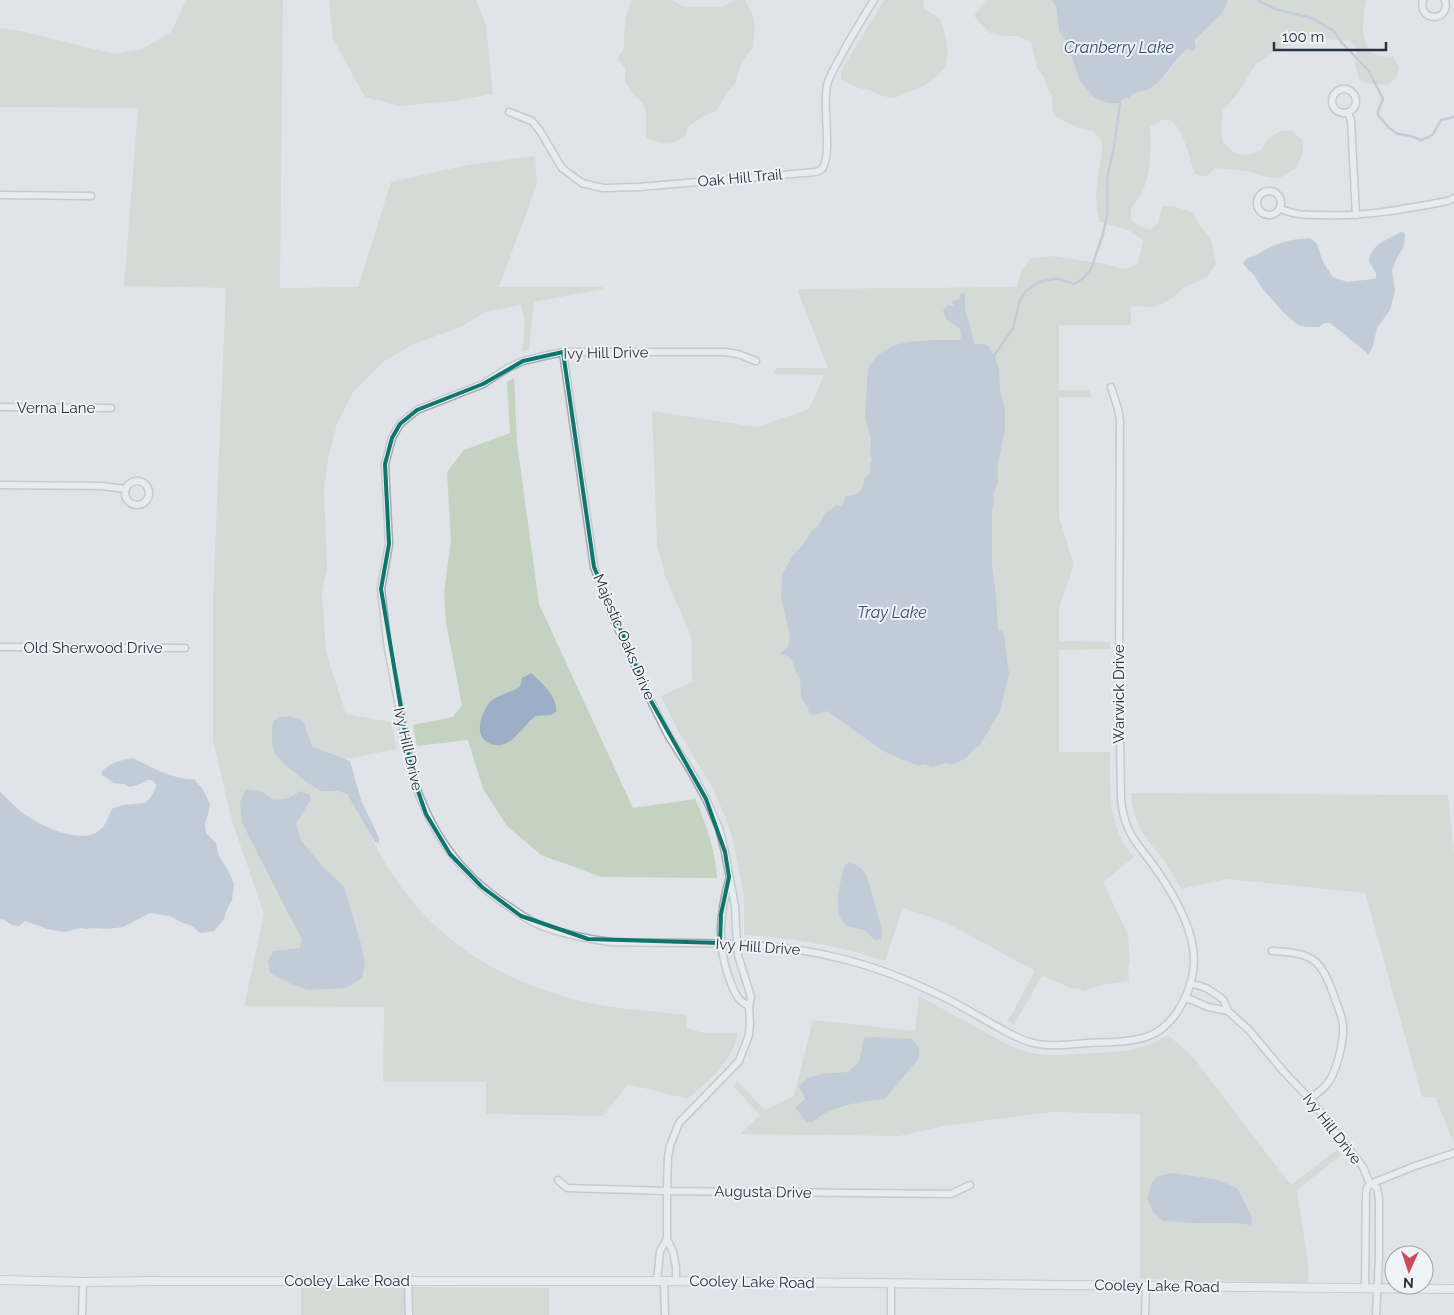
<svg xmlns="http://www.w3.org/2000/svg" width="1454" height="1315" viewBox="0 0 1454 1315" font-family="Raleway,sans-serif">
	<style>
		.green { fill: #c5d1c1 }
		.water { fill: #9cafc6 }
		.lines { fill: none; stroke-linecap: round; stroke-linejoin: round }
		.stream { stroke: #9cafc6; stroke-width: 2.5 }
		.minor-casing { stroke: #a5aab2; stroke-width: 9 }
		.tertiary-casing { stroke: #a5aab2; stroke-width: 10 }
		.minor { stroke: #f2f4f6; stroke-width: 6 }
		.tertiary { stroke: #f2f4f6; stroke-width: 8 }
		.marked { fill: none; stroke: #0f766e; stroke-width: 4; stroke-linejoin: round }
		.labels { text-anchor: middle; stroke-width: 4; stroke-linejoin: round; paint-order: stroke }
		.street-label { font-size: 15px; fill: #29303e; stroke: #eff2f6 }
		.water-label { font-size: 16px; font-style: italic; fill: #354d70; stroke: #eff2f6 }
	</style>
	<rect width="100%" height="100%" fill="#e0e3e8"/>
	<path class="green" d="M186,0H283L280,288L358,287L391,182L467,165L535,156L537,184L499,287H603V289L534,302L529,350L522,352L525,323L521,305L485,312L463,326L414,344L383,362L353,392L337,424L328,459L324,491L327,568L322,594L326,652L346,714L391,722L397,749L346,759C354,787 361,816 374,842C419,933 497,984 595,1004C625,1010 656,1011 686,1015L687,1028L704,1033H738C731,1064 710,1079 688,1099L628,1084L603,1116L486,1114V1082H383L384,1007L244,1006L264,914L232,821L213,741V597L226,288L124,286L138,108L0,107V28L21,31L115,54L142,49L171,32Z
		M329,0H476L486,26L493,94L453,101L400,106L365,97L333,39Z
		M632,0H672L683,6L687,7H722L735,0H745L753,16L755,28L753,47L741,64L735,84L726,94L719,107L713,113L705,115L688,127L685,137L670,144L650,140L646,137V113L644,104L634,95L625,82V68L617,59L624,48V31L627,12Z
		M884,0H923L924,8L940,19L945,34L948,51L945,67L936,77L922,87L894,98L882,96L869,90L858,88L841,79V71Z
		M986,0H1052L1056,7L1059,31L1066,41L1080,81L1093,97L1110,103L1121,101V100L1126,98L1129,99L1133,93L1150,88L1169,72L1182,52L1196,46L1195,41L1222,13L1225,8L1228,0H1366C1361,24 1358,62 1393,56L1399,68L1396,78L1387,85L1366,83L1359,79L1355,64L1357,50L1354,44L1349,41L1325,39L1295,43L1275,51L1256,64L1236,96L1223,110L1221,126L1223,142L1234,153L1248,155L1261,150L1268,139L1278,132L1291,130L1303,141V153L1296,168L1280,178L1267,177L1247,171L1215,168L1205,177L1195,174C1188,155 1186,135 1171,120H1162L1150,127C1150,156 1153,185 1131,208V219L1139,226L1150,230L1158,223L1162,206H1173L1192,212L1199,224L1211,239L1216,264L1206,278L1183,288L1171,299L1156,307L1131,306V325H1059V390H1089L1092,397H1059V517L1074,565L1059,608V641L1110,642V649L1059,650V752H1110C1110,790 1107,826 1134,857L1103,882L1128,935L1130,963L1128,968L1129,981L1102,985L1084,991L1077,988L1073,989L1042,976L1014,1025L1008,1021L1035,971L945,922L903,908L885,961C839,946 793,938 744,935V897L734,845L727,821L712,787L679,732L661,696L692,682L691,636L665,576L657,544L652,411L757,427L809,409L824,375L773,374L776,368H828L797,289L1017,287L1021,271L1030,259L1052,256L1106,264L1124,269L1138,264L1143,240L1128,230L1100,222L1097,211L1096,192L1102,150L1101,140L1093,131L1078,128L1056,117L1053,111L1052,96L1046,85L1044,77L1037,68L1031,42L1018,36H1004L990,33L974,16Z
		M514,378L517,443L539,604L633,808L695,799C707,825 715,850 717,878L602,877L541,855L507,826L483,789L468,740L417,746L413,725L453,717L462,705L446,623L444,592L451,541L447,472L464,450L510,433L507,382Z
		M1131,793L1448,795L1454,853V1140L1453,1141L1435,1097H1422L1365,893L1227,879L1181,889C1177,881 1172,873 1167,865C1148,839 1133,827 1131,793Z
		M919,996C939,1007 959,1017 979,1029C994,1037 1008,1046 1023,1051C1047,1058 1072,1054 1095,1053C1125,1051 1142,1051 1168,1035L1192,1056L1291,1185L1337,1150L1341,1155L1297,1190L1309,1269L1308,1283L1140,1279V1114L1051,1112L945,1126L899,1136L740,1134L760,1115L733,1086L737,1081L765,1110L794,1096L813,1020L915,1031Z
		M301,1286L549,1288V1315H301Z"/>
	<path class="water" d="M1052,0H1228L1225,8L1222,13L1195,40L1196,48L1192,51L1188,49C1178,54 1168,74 1158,82C1155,85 1151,88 1148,89C1141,92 1134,91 1130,97V99L1126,98L1121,100V103H1107L1093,97L1080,81L1066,41L1059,31L1056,7Z
		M1401,232H1403L1405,234L1404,246L1396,260L1392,270L1395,291L1390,310L1377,328L1373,346L1368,355L1365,351L1330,323H1325L1319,327H1306L1298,325L1283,312L1262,288L1254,275L1244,265L1243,263C1246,258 1251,257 1256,255C1275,244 1288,239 1310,238L1317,244L1323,262L1333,277L1347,282L1373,279L1376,278V273L1369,262C1370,244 1388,240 1401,232Z
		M961,292L965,294V310L970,325L974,344H984L988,346L995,357L999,370L1000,391L1005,409V430L998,463V482L993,495L994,500L992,512V565L996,595L998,629L999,631L1002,630L1004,634L1009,674L1000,711L980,745L974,749L966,758L953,765L947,763L931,767L923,764L919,766L891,755L880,749L827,711L815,715L809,714L808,707L801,698L800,678L795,671L793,662L788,656L780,654L786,648L788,647L790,637L781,597L782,575L791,558L804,543L811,532L819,525L825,513L836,505L842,506L846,496C853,495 861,495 863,486C865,482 862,483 865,478C865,477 870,474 871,473C870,467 869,465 872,459L870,455L871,440L865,417L868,369L875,358L881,353L892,346L907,342L934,340H960L961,336L960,329L946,319L943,310L948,305L956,307L951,302L959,299Z
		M531,673C542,683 558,697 556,712L551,715L536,716C524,724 516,742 501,745C497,746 492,745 489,743C473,736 481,714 489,703C496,695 511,692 520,687L522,678Z
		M289,716L303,721C307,730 309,739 313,747C325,752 338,755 350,761L361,800L379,838V843L375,842L347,794L338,791H321L308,783L285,765L275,754L272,744V726L274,721L280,717Z
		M133,758C151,767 176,781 195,779L196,782L202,788L210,804L208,815L205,823L206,833L216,843L218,854L230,874L234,884L232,900L227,909L224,919L214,931L200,933L192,926L181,922L170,916L150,913L123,927L108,929L92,928L86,929L81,928L64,932L47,929L25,921L19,926C8,926 9,920 0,919V792C7,798 13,805 20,811C36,824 80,846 99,831C107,825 108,816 113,808L123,805L145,803C151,799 154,791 157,785L152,780H148L137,785L130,787L124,784L114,783L101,774L102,771C114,761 119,761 133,758Z
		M246,789L261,791L274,800L289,798L300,791L310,795L311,799L296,824L301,840L322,866L344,887L360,940L365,963L362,978L346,988L308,990L291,984L270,973L268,961L273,951L299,948L302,940L242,823L240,802Z
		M848,863L854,864L861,868L867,876L882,930L881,939L875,940L864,930L846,926C831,911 840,885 844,867Z
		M872,1037L911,1039L919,1047V1058L885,1099C863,1101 829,1106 813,1122H806L795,1107L805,1099L799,1086L808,1078L821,1074L848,1072L859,1062L864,1038Z
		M1172,1173L1215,1179L1228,1184L1238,1189L1252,1217L1251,1225L1234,1223H1195L1163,1221L1153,1212L1147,1198L1152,1183L1156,1177Z"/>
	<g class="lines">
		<path class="stream" d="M1257,0L1275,9L1312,18L1334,31L1341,42L1369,71L1383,99L1378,111V115L1389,128L1398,134L1411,136L1421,140L1429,137L1433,134L1441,120L1454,117
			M994,356L1013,328L1020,300L1026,291L1039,282L1053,279H1059L1074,284L1082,279L1091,269L1103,234L1107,215V178L1114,147L1120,103"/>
		<defs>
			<path id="minor" d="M1423,0C1417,22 1451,23 1445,0
				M1332 101a12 12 0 1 1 24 0a12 12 0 1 1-24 0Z
				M509,112L532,121L540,131L562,168L571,175L582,183L603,188L639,187L816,172L822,169C833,152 822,109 827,85C830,74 837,64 842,54C852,35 863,18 874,0
				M1348,112L1351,121L1356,215
				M1257 203a12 12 0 1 1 24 0a12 12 0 1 1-24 0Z
				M0,195L91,196
				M1280,208C1292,215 1307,215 1321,215C1361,217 1399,210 1437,203L1448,201L1454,198
				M563,352L594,567L614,620L651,701L668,735L689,768L706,799L719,828L725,852L735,906L737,944L738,955L751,997L749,1007L750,1022L749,1035L739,1061L679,1123L670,1146L668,1157L667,1191V1239L673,1252L676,1267V1281
				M756,361L738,354L725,352H563L544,356L523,361L508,368L483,384L417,410L400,424L392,438L385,464L389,544L381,589L388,649L412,774C429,830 458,873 508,906C519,914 531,922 544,927C566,935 588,939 611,942C688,944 764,939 839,958C873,966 906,979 937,994C957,1003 976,1015 996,1026C1007,1032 1018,1039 1030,1042C1048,1048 1069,1044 1088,1043C1107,1042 1128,1043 1146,1037C1175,1028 1194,989 1194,960C1194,927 1170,888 1151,862C1143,851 1133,841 1128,828C1124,819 1122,809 1121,799L1119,670L1120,420L1118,409L1111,387
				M0,407L111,408
				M125 493a12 12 0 1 1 24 0a12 12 0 1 1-24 0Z
				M0,485L102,486L125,489
				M0,647L185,648
				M729,880C720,913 717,942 728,975C731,983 734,994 740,1000C742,1002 746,1004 749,1007
				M1272,951C1287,952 1304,952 1316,962C1325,971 1330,984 1334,996C1337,1005 1342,1015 1343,1025C1344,1041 1337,1072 1327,1084C1322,1090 1316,1094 1310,1099
				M1190,983L1206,988L1220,997L1224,1001L1228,1011L1249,1030L1284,1072L1310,1099L1363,1167L1370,1184
				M1185,997L1208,1007L1228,1011
				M558,1180L567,1188L667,1191L951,1194L970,1185
				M1370,1184L1373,1185L1377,1188L1379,1199V1257L1376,1315
				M1370,1184L1415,1166L1454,1153
				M408,1280L409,1315
				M657,1281L660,1251L667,1239
				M664,1281L665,1315
				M891,1283V1315
				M1365,1289L1366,1194L1367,1188L1370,1184
				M82,1315L83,1282
				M1145,1315L1146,1286"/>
			<path id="tertiary" d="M0,1280L83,1282L159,1281H657L1454,1289"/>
		</defs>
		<use href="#minor" class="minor-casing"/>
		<use href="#tertiary" class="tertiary-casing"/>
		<use href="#minor" class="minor"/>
		<use href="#tertiary" class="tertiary"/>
	</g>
	<path d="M0 0H1454V1315H0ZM563,352L594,567L651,701L706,799L725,852L729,877L721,914L720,943L588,939L521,916L482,887L450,854L426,814L412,774L381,589L389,544L385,464L392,438L400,424L417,410L483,384L523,361Z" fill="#e0e3e8" fill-opacity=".55" fill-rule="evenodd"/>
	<path class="marked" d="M563,352L594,567L651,701L706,799L725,852L729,877L721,914L720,943L588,939L521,916L482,887L450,854L426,814L412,774L381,589L389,544L385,464L392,438L400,424L417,410L483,384L523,361Z"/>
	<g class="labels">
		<g class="street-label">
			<text transform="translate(740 178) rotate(-5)" y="5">Oak Hill Trail</text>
			<text transform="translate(606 353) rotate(-1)" y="5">Ivy Hill Drive</text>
			<text x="56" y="413">Verna Lane</text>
			<text transform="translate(624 637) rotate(67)" y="5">Majestic Oaks Drive</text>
			<text x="93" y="653">Old Sherwood Drive</text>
			<text transform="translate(1119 694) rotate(-90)" y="5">Warwick Drive</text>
			<text transform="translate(408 749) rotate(77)" y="5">Ivy Hill Drive</text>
			<text transform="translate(758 947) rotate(4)" y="5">Ivy Hill Drive</text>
			<text transform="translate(1332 1129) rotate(52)" y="5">Ivy Hill Drive</text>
			<text transform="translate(763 1192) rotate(1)" y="5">Augusta Drive</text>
			<text x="347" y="1286">Cooley Lake Road</text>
			<text transform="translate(752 1282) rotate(1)" y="5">Cooley Lake Road</text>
			<text transform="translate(1157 1286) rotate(1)" y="5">Cooley Lake Road</text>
		</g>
		<g class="water-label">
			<text x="1119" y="53">Cranberry Lake</text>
			<text x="892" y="618">Tray Lake</text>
		</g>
	</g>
	<g transform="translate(1409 1270) rotate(183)"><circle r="24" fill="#eff2f6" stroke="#a0a4ac"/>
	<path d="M0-4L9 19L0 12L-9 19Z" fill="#c74b59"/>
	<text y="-8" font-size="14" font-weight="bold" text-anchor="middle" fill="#29303e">N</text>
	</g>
	<path d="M1274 42v8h112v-8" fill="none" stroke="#29303e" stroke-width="2.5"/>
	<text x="1282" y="42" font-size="15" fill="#29303e" stroke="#eff2f6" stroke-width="4" paint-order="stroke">100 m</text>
</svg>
